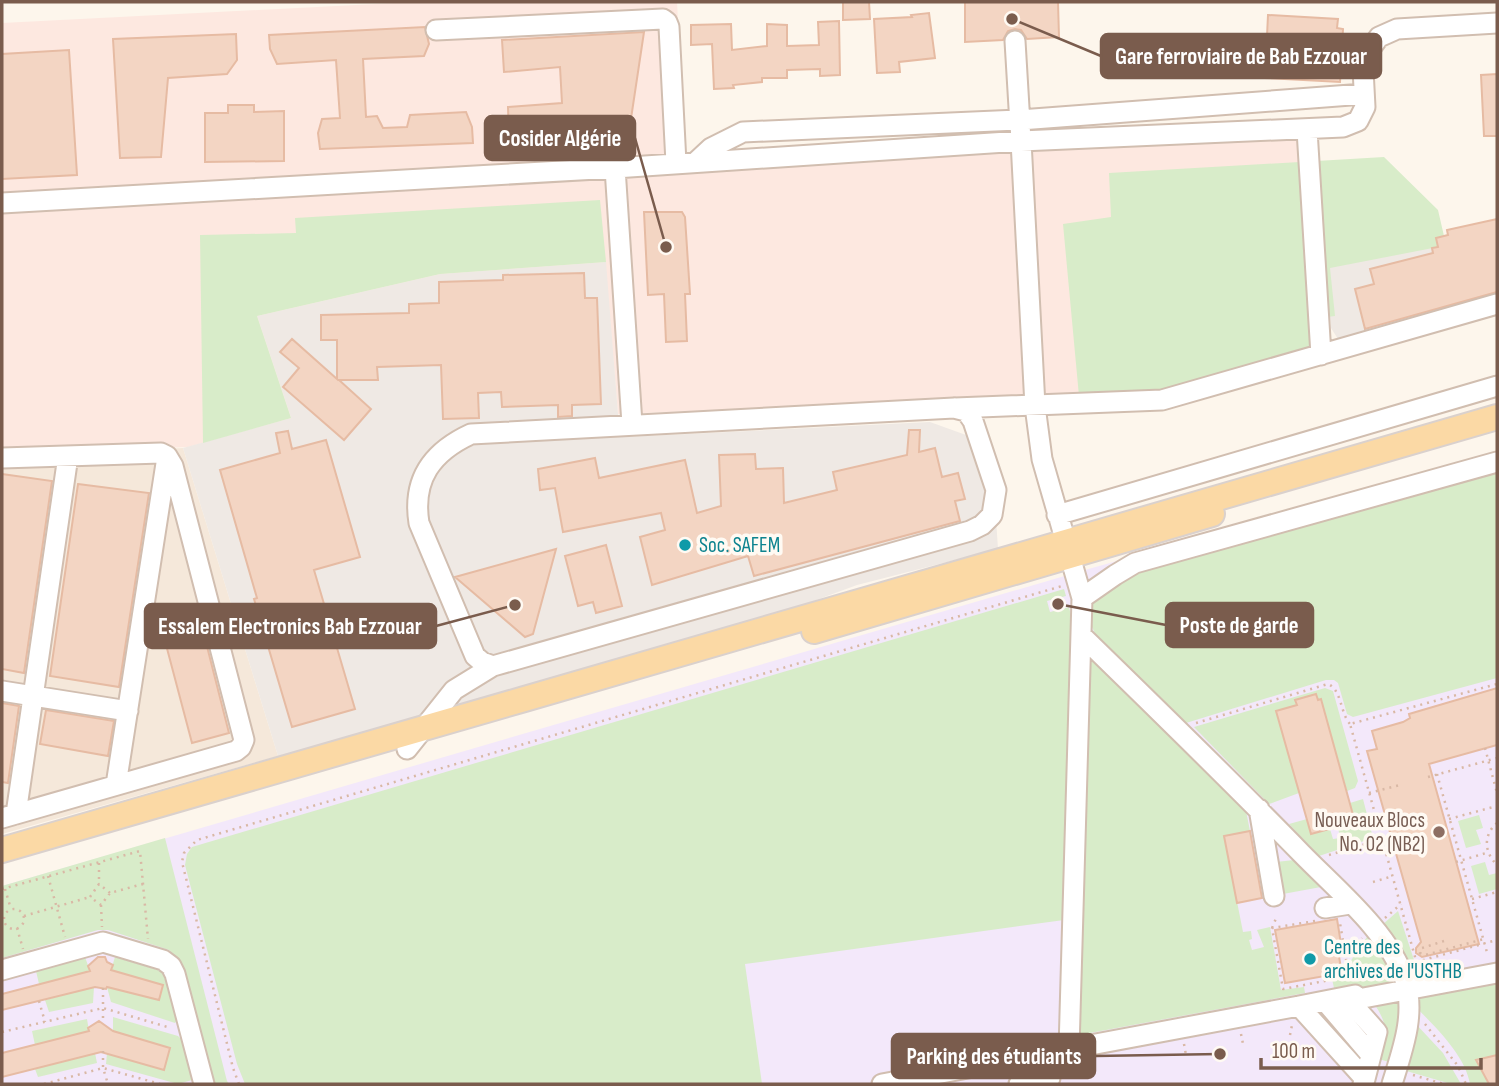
<svg xmlns="http://www.w3.org/2000/svg" width="1499" height="1086" viewBox="0 0 1499 1086" font-family="'Sofia Sans Condensed',sans-serif">
	<style>
		.residential { fill: #f5e8da }
		.commercial { fill: #fde8e0 }
		.industrial { fill: #efe9e4 }
		.education { fill: #f3e8fa }
		.green { fill: #d8ecc9 }
		.building { fill: #f3d5c3; stroke: #e6bba3; stroke-width: 2 }
		.lines { fill: none; stroke-linecap: round; stroke-linejoin: round }
		.minor-casing { stroke: #d1beb0; stroke-width: 23 }
		.major-casing { stroke: #dad1cd; stroke-width: 28 }
		.path { stroke: #d9b8a5; stroke-width: 2.5; stroke-dasharray: 2 5; stroke-linecap: butt }
		.minor { stroke: #fff; stroke-width: 19 }
		.major { stroke: #fbd9a5; stroke-width: 24 }
		.culture-dot { fill: #0f9aa8; stroke: #fffaf3; stroke-width: 2.5 }
		.education-dot { fill: #8d6e63; stroke: #fffaf3; stroke-width: 2.5 }
		.labels { text-anchor: middle; stroke-width: 7; stroke-linejoin: round; paint-order: stroke }
		.culture-label { font-size: 21px; fill: #0d838f; stroke: #fffaf3; text-anchor: start }
		.education-label { font-size: 21px; fill: #785e54; stroke: #fffaf3; text-anchor: end }
		.leader { fill: none; stroke: #7a5c4d; stroke-width: 2.5 }
		.callout-dot { fill: #7a5c4d; stroke: #fffaf3; stroke-width: 2.5 }
		.callout { fill: #7a5c4d; stroke: #7a5c4d; stroke-width: 2.5 }
		.callout-label { font-size: 23px; text-anchor: middle; font-weight: bold; fill: #fff }
	</style>
	<rect width="100%" height="100%" fill="#fdf6ec"/>
	<path class="residential" d="M183,448L278,756L2,834V458Z"/>
	<path class="commercial" d="M414,2H677L685,153L1299,120L1314,351L1164,393L618,414L605,262L440,274L257,316L291,418L188,447L2,454V23Z"/>
	<path class="industrial" d="M1497,230V294L1338,339L1331,328L1325,262Z
		M606,262L618,414L626,437L930,422L991,444L998,549L857,585L678,651L278,756L183,448L291,418L257,316L440,274Z"/>
	<path class="education" d="M1497,454V1084H2V886L1085,570Z"/>
	<path class="green" d="M1384,157L1438,210L1444,236L1436,238L1438,247L1330,268L1335,316L1311,319L1314,351L1164,393L1079,396L1063,224L1111,217L1109,173Z
		M600,200L606,262L440,274L257,316L291,418L203,443L200,235L296,233L295,218Z
		M1497,468V678L1353,717L1347,714L1338,683L1334,680H1326L1186,723L1098,640L1092,627L1093,598L1118,578Z
		M1064,589L1066,596L1047,601L1050,612L1069,607L1073,624L1064,920L745,964L762,1084H245L237,1064L185,865L187,854L192,847Z
		M1090,655L1245,806L1250,831L1224,836L1243,932L1251,931L1252,939L1249,940L1252,950L1264,947L1257,930L1270,927L1281,990L1304,987L1305,993L1074,1036Z
		M1325,688L1333,691L1358,781L1355,788L1347,791L1321,699L1296,701L1297,705L1277,711L1299,793L1269,804L1194,727Z
		M1363,799L1373,838L1319,856L1289,824L1307,819L1311,834L1330,829L1333,839L1340,838L1338,827L1355,822L1350,803Z
		M1479,815L1483,828L1476,830L1481,844L1466,848L1458,821Z
		M165,838L227,1081L229,1084H215L212,1078L179,960L169,950L108,930H98L2,958V886Z
		M1294,860L1321,887L1283,894L1276,862Z
		M1485,862L1489,875L1497,873V889L1479,894L1471,866Z
		M1398,911L1414,960L1405,963L1382,925Z
		M1369,934L1378,945L1399,984L1362,990L1354,984L1334,988L1332,979L1352,975L1350,962Z
		M85,957L90,971L39,984L36,971Z
		M115,957L158,970L164,974L177,1020L175,1023L111,1002L107,987L158,1000L162,986L111,970Z
		M1497,978V1055L1477,1060L1489,1084H1470C1465,1055 1436,1028 1416,1007L1415,993Z
		M94,987L93,1003L49,1012L45,1000Z
		M1401,996L1403,1004L1392,1063L1379,1059C1387,1033 1389,1024 1372,1001Z
		M113,1017L178,1036L184,1042L192,1080L178,1084L106,1064L107,1053L169,1048L113,1031Z
		M87,1019L89,1031L35,1045L32,1031Z
		M1415,1023L1443,1053L1461,1084H1451L1403,1070Z
		M95,1053L97,1063L38,1077L35,1069Z"/>
	<path class="building" d="M843,2H869L870,19L843,20Z
		M965,2H1058L1059,37L1027,39L1021,30L1015,29L1008,31L1003,40L965,42Z
		M929,13L935,58L899,62L900,72L877,73L874,19L912,17L911,15Z
		M1268,15L1338,19L1337,28L1343,29L1340,82L1265,78Z
		M839,21L840,75L820,76V69L787,70V78H762V82L733,85L734,88L714,89L712,44L691,45V25L731,24L732,50L767,46V24L787,25V46L819,45L818,22Z
		M425,27L429,44L424,56L363,59L366,117L377,116L383,128L407,127L410,115L466,112L472,127L473,143L320,149L318,133L322,119L340,118L336,60L277,64L270,49L269,35Z
		M644,32L629,132L509,140L508,107L562,103L560,67L504,72L502,40Z
		M236,34L237,60L227,74L168,78L161,157L120,158L113,39Z
		M69,50L77,175L2,179V54Z
		M1497,74V136H1484L1481,75Z
		M228,105H254V112L284,111V161L205,162V113H228Z
		M644,212H682L685,217L690,294H685L687,341L666,342L664,294L648,295Z
		M1497,219V292L1365,329L1355,289L1374,284L1370,269L1433,253L1432,248L1438,247L1436,238L1448,235L1447,230Z
		M584,273L585,298H597L601,404L572,405V416L558,417V405L502,407L501,392L478,393L479,418L443,419L441,365L377,367L378,380H339L371,409L344,440L283,387L299,368L280,352L292,339L337,379V340H321V315L409,313V304L439,303V282L503,280V275Z
		M909,430H920L919,452L935,448L942,477L958,473L965,499L955,501L960,521L754,576L748,556L652,585L640,537L665,530L661,513L563,532L555,488L540,490L538,469L595,458L599,478L685,460L697,513L721,506L719,455L755,454L756,469L783,468L784,503L837,490L833,472L907,455Z
		M288,431L292,449L326,440L360,557L314,570L355,709L292,727L254,599L257,598L220,470L280,453L276,433Z
		M2,474L52,481L24,673L2,669Z
		M78,484L149,493L119,687L50,676Z
		M606,545L622,606L596,613L593,602L578,606L565,556Z
		M556,549L533,634L525,637L455,577Z
		M198,611L229,733L192,743L160,622Z
		M1497,688V745L1429,764L1479,944L1422,957L1416,953V948L1421,942L1367,751L1377,749L1372,731L1403,722L1410,718L1409,714Z
		M1316,694L1318,700L1321,699L1355,822L1311,834L1276,711L1297,705L1295,700Z
		M2,703L19,706L8,783L2,782Z
		M46,710L114,721L108,756L40,744Z
		M1250,831L1262,898L1237,903L1224,836Z
		M1337,919L1342,950L1338,951L1341,968L1325,971V976L1285,983L1275,930Z
		M98,957H105L107,962L113,965L111,970L163,985L159,1000L107,987L106,989L95,987L2,1010V994L90,971L88,966Z
		M99,1021L113,1031L170,1048L164,1070L101,1052L2,1077V1053L89,1031L88,1028Z
		M1497,1055V1084H1489L1476,1060Z"/>
	<g class="lines">
		<defs>
			<path id="minor" d="M436,30L663,19L667,22L669,27L676,163
				M1307,130L1321,355
				M697,161L711,148L743,132L1020,120L1364,94
				M615,168L632,424
				M2,203L615,168L1021,141L1015,41
				M954,408L966,411L973,421L996,490L992,515L982,525L970,531L493,666L482,662L475,656L419,523C412,479 432,452 471,434Z
				M955,408L1162,400L1497,304
				M2,458L161,453L167,456L173,466L244,740L241,747L236,751L2,818
				M1057,515L1497,386
				M1082,598L1115,575L1135,563L1497,462
				M1081,635C1155,707 1229,779 1301,853C1337,890 1388,931 1405,980C1416,1015 1402,1051 1392,1084
				M2,691L128,711
				M407,749L454,690L493,666
				M116,785L167,457
				M1259,809L1274,896
				M16,814L68,456
				M1325,908L1350,904
				M2,970L103,942L163,960L171,966L175,974L204,1084
				M1346,997L1377,1032L1365,1079
				M1325,1001L1371,1055
				M1299,1006L1355,995L1358,999L1497,973
				M1069,1049L1082,598L1042,459L1035,406L1021,141L1343,127L1358,121L1365,107L1363,69L1368,52L1379,37L1397,29L1497,23
				M1014,1059L1050,1078
				M882,1084L1299,1006L1365,1079L1363,1084
				M1019,1084L1050,1078"/>
			<path id="major" d="M814,631L1212,514
				M2,850C501,708 998,558 1497,417"/>
		</defs>
		<use href="#minor" class="minor-casing"/>
		<use href="#major" class="major-casing"/>
		<path class="path" d="M1196,723L1328,684C1342,690 1340,713 1350,724
			M1485,748L1497,793
			M1437,774L1488,956
			M1428,777L1497,758
			M1369,793L1400,785
			M1449,819L1497,806
			M1497,823C1483,835 1484,852 1497,865
			M1329,855L1382,839
			M1456,862L1486,853
			M99,863V884
			M48,876L65,937
			M1373,882L1393,876
			M2,889L140,851L148,939
			M5,889L11,909
			M110,893L99,884L90,897L101,905L110,893L143,884
			M1472,899L1497,892
			M101,905L102,927
			M4 919a10 10 0 1 1 20 0a10 10 0 1 1-20 0Z
			M24,916L90,897
			M1385,918L1401,904
			M1315,921L1272,928L1283,989L1330,980L1329,974L1348,971L1340,923
			M17,928L23,949
			M1272,928L1277,916
			M1444,941L1422,948L1420,953L1425,955L1484,939
			M1347,962L1362,938
			M1416,962L1497,940
			M1417,964L1350,724L1497,684
			M103,988V1022
			M39,1001L45,1022
			M1425,1024L1458,1066L1466,1084
			M2,1032L103,1008L171,1028
			M1241,1034L1243,1044
			M1290,1035L1292,1025
			M1184,1044L1186,1055
			M103,1051V1068L108,1084
			M1070,1066L1071,1075
			M1413,1075L1444,1084
			M44,1084L103,1068L160,1084
			M239,1084L233,1068L182,862L184,853L197,840L1062,586"/>
		<use href="#minor" class="minor"/>
		<use href="#major" class="major"/>
	</g>
	<g class="culture-dot">
		<circle cx="685" cy="545" r="7"/>
		<circle cx="1310" cy="959" r="7"/>
	</g>
	<circle class="education-dot" cx="1439" cy="832" r="7"/>
	<g class="labels">
		<g class="culture-label">
			<text x="699" y="552">Soc. SAFEM</text>
			<text x="1324" y="954">Centre des<tspan x="1324" dy="24">archives de l'USTHB</tspan></text>
		</g>
		<g class="education-label">
			<text x="1425" y="827">Nouveaux Blocs<tspan x="1425" dy="24">No. 02 (NB2)</tspan></text>
		</g>
	</g>
	<path class="leader" d="M1012 19L1101 56M666 247L635 138M1058 604L1166 625M515 605L436 626M1220 1054L1095 1056"/>
	<g class="callout-dot">
		<circle cx="1012" cy="19" r="7"/>
		<circle cx="666" cy="247" r="7"/>
		<circle cx="1058" cy="604" r="7"/>
		<circle cx="515" cy="605" r="7"/>
		<circle cx="1220" cy="1054" r="7"/>
	</g>
	<g class="callout">
		<rect x="1101" y="34" width="280" height="44" rx="7"/>
		<rect x="485" y="116" width="150" height="44" rx="7"/>
		<rect x="1166" y="603" width="147" height="44" rx="7"/>
		<rect x="145" y="604" width="291" height="44" rx="7"/>
		<rect x="892" y="1034" width="203" height="44" rx="7"/>
	</g>
	<g class="callout-label">
		<text x="1241" y="64">Gare ferroviaire de Bab Ezzouar</text>
		<text x="560" y="146">Cosider Algérie</text>
		<text x="1239" y="633">Poste de garde</text>
		<text x="290" y="634">Essalem Electronics Bab Ezzouar</text>
		<text x="994" y="1064">Parking des étudiants</text>
	</g>
	<rect width="1499" height="1086" fill="none" stroke="#7a5c4d" stroke-width="7"/>
	<path d="M1261 1058v10h220v-10" fill="none" stroke="#7a5c4d" stroke-width="3.5"/>
	<text x="1272" y="1058" font-size="21" fill="#7a5c4d" stroke="#fffaf3" stroke-width="5" paint-order="stroke">100 m</text>
</svg>
